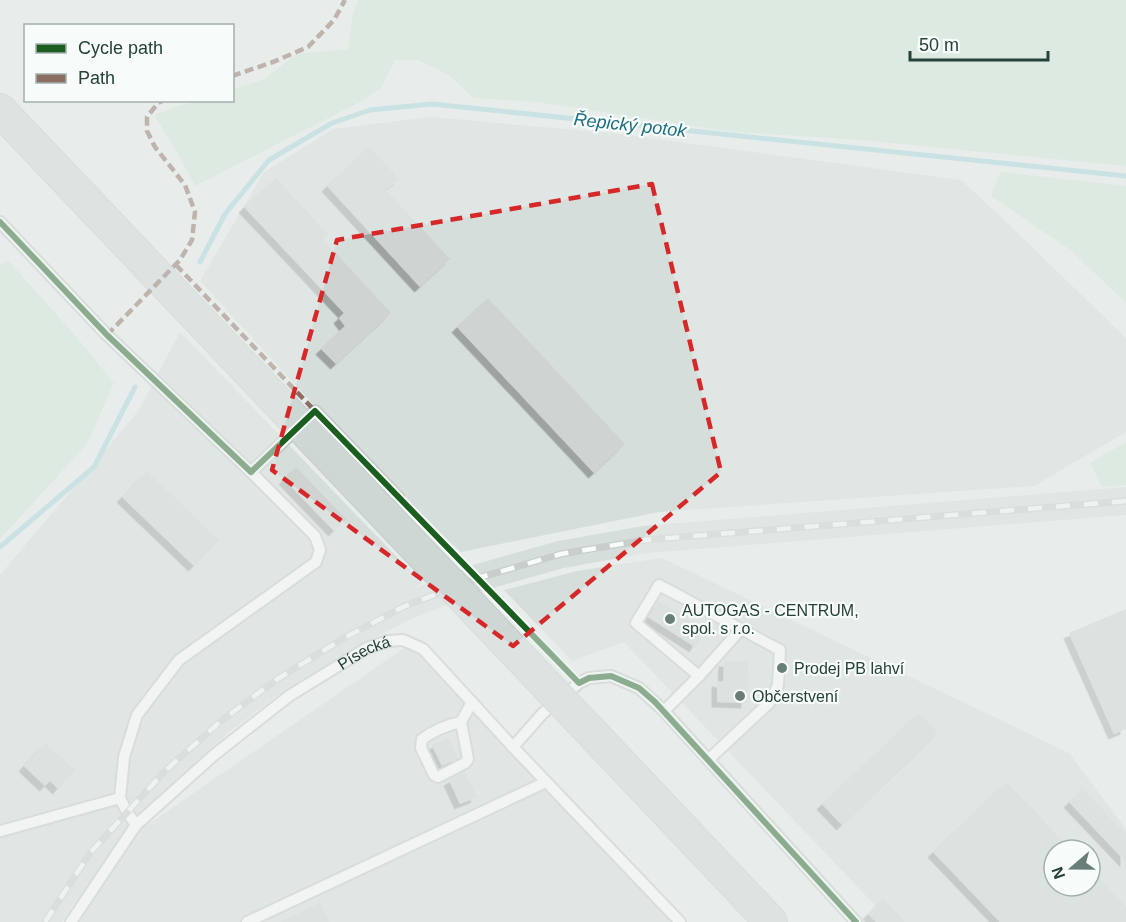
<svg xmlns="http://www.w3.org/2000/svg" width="1126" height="922" viewBox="0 0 1126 922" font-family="Arial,sans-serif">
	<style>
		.built { fill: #d6dedb; fill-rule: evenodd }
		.green { fill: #d1e6d8 }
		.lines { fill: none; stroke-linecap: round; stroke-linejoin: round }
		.stream { stroke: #a9d4db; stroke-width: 5 }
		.building { fill: #cfd4d2; filter: url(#shadow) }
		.lane-casing { stroke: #c5cac8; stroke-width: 14 }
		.primary-casing { stroke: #c3ccc9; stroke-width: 34 }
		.lane { stroke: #fcfcfc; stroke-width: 10 }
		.primary { stroke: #cfd7d5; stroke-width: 32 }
		.rail-casing { stroke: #c9cdcc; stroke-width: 7 }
		.rail { stroke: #f7fbf9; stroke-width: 4.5; stroke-dasharray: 14; stroke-linecap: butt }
		.primary-bridge-casing { stroke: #c3ccc9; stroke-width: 34; stroke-linecap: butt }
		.primary-bridge { stroke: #cfd7d5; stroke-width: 32 }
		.quiet { stroke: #8d6e63; stroke-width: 4.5; stroke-dasharray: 9 4.5; stroke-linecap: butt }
		.cycleway-casing { stroke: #f7fbf9; stroke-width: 10 }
		.cycleway { stroke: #1b5e20; stroke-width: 6 }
		.marked { fill: none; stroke: #d62828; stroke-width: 4.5; stroke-dasharray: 12 8; stroke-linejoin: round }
		.poi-dot { fill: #697e78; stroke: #f7fbf9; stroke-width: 2 }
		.labels { text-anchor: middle; stroke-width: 4.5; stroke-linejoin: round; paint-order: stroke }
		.poi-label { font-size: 16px; fill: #24423a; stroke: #f7fbf9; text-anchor: start }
		.street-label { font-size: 16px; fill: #24423a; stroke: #f7fbf9 }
		.water-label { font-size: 18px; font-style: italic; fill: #1c6f80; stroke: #f7fbf9 }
	</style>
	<defs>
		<filter id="shadow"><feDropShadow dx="-5.5" dy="5.5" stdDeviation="0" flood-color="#0004"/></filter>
	</defs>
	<rect width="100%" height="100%" fill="#e8edeb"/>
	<path class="built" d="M431,117L620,134L961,180L999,215L1126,338V432L1034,486L659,512L461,552L399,498L200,281L264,172L333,129Z
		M180,332L422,583L415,588L473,565L558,541L643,526L1126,487V515L647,553L564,568L482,591L409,620L351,650L283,691L229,732L175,781L111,850L413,642L680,922H67L78,897L62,922H0V575L139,410Z
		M662,558L1069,753L1126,829V922H891L624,642L572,661L504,590L577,571ZM1054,850H1090V886H1054Z"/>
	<path class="green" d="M358,0H1126V166L861,140L733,132L537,102L473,98L449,75L418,60H395L381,88L360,102L195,186L176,150L154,115L193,101L232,100L233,89L265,79L296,54L348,49L353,14Z
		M1000,172L1126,186V303L1069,249L991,196Z
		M8,260L79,340L114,383L87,444L0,539V266Z
		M1126,442V485L1102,487L1090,463Z"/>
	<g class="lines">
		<path class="stream" d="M200,262L225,214L269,160L332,123L370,110L432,104L1126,176
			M0,547L94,467L135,387"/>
	</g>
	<path class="building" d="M369,147L399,179L386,190L450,259L420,287L327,186Z
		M276,178L328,234L323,239L391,313L336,364L321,349L345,326L339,318L344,313L244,207Z
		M488,298L625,444L594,473L457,327Z
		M296,467L346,519L334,531L284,479Z
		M147,471L219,540L194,566L122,497Z
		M658,601L705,629L695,647L648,617Z
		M1126,609V729L1114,734L1069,633Z
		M724,661H748L747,703L717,702V681L723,682Z
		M919,713L938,733L842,825L822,804Z
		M448,738L458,758L442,766L432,745Z
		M45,743L75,770L58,789L50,781L45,786L24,766Z
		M465,772L477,797L460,804L449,780Z
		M1006,782L1072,850H1054V886H1090V869L1126,907V922H1000L933,852Z
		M1083,789L1126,834V862L1069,802Z
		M883,899L905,922H876L868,914Z
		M320,903L329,922H280Z"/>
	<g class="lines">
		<defs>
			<g id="lane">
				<path d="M0,222L107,335L251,472L315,536L320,550L316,562L179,660L137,715L124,757L120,798L127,812L136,825"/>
				<path d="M251,472L315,411L399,498"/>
				<path d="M699,676L741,629"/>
				<path d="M664,711L699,676L636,623L659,585L780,650L778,685L769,703L708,760"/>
				<path d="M461,722L468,759L465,763L438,777L434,775L421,748L422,739C435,730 446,725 461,722L472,702"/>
				<path d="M513,747L543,713L579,683L589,678L611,676L639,688L664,711L856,922"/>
				<path d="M1,831L120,798"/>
				<path id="s1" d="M71,922L136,825L214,755L289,696L367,648L388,641L403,640L423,649L513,747L680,922"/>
				<path d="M247,922L546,782"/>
			</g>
			<path id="primary" d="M0,110L117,233
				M610,752L771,922"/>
		</defs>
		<use href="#lane" class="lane-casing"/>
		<use href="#primary" class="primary-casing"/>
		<use href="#lane" class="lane"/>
		<use href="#primary" class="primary"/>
		<defs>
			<path id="rail" d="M45,922L90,853L165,771L221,721L276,680L344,638L403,607L478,578L561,554L645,540L1126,501"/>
		</defs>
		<use href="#rail" class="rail-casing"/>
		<use href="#rail" class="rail"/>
		<defs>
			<path id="primary-bridge" d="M117,233L610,752"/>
		</defs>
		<use href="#primary-bridge" class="primary-bridge-casing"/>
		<use href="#primary-bridge" class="primary-bridge"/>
		<path class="quiet" d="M232,76L273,62L308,47L334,20L345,0
			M176,265L315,411
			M107,335L180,260L192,240L195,212L185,185L155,147L147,131V117L158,103L164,100"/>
		<defs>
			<path id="cycleway" d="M0,222L107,335L251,472L315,411L579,683L589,678L611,676L639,688L655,702L856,922"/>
		</defs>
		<use href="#cycleway" class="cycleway-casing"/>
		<use href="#cycleway" class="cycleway"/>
	</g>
	<path d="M0 0H1126V922H0ZM652,184L721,472L513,646L272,470L337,240Z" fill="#e8edeb" fill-opacity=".55" fill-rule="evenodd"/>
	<path class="marked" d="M652,184L721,472L513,646L272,470L337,240Z"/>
	<g class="poi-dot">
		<circle cx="670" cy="619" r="6"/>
		<circle cx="782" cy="668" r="6"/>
		<circle cx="740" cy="696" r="6"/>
	</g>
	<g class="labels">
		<g class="poi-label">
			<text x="682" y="616">AUTOGAS - CENTRUM,<tspan x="682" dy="18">spol. s r.o.</tspan></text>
			<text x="794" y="674">Prodej PB lahví</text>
			<text x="752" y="702">Občerstvení</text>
		</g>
		<g class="street-label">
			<text dy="6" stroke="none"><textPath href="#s1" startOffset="404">Písecká</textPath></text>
		</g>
		<g class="water-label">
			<text transform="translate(630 125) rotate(6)" y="6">Řepický potok</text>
		</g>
	</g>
	<rect x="24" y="24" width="210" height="78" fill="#f7fbf9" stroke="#a3b1ad" stroke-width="1.5"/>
	<rect x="36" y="44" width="30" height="9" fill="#1b5e20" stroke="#a3b1ad" stroke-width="1.5"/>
	<text x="78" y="54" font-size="18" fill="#24423a">Cycle path</text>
	<rect x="36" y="74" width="30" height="9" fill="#8d6e63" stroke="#a3b1ad" stroke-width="1.5"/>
	<text x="78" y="84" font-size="18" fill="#24423a">Path</text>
	<g transform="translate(1072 868) rotate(250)"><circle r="28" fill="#f7fbf9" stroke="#a3b1ad" stroke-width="1.5"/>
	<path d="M0-4.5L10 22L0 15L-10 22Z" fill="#697e78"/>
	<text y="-9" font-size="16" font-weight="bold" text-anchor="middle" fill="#24423a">N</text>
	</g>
	<path d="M910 51v9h138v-9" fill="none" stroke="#24423a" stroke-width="3"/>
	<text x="919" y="51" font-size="18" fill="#24423a" stroke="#f7fbf9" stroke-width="4.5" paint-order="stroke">50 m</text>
</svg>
